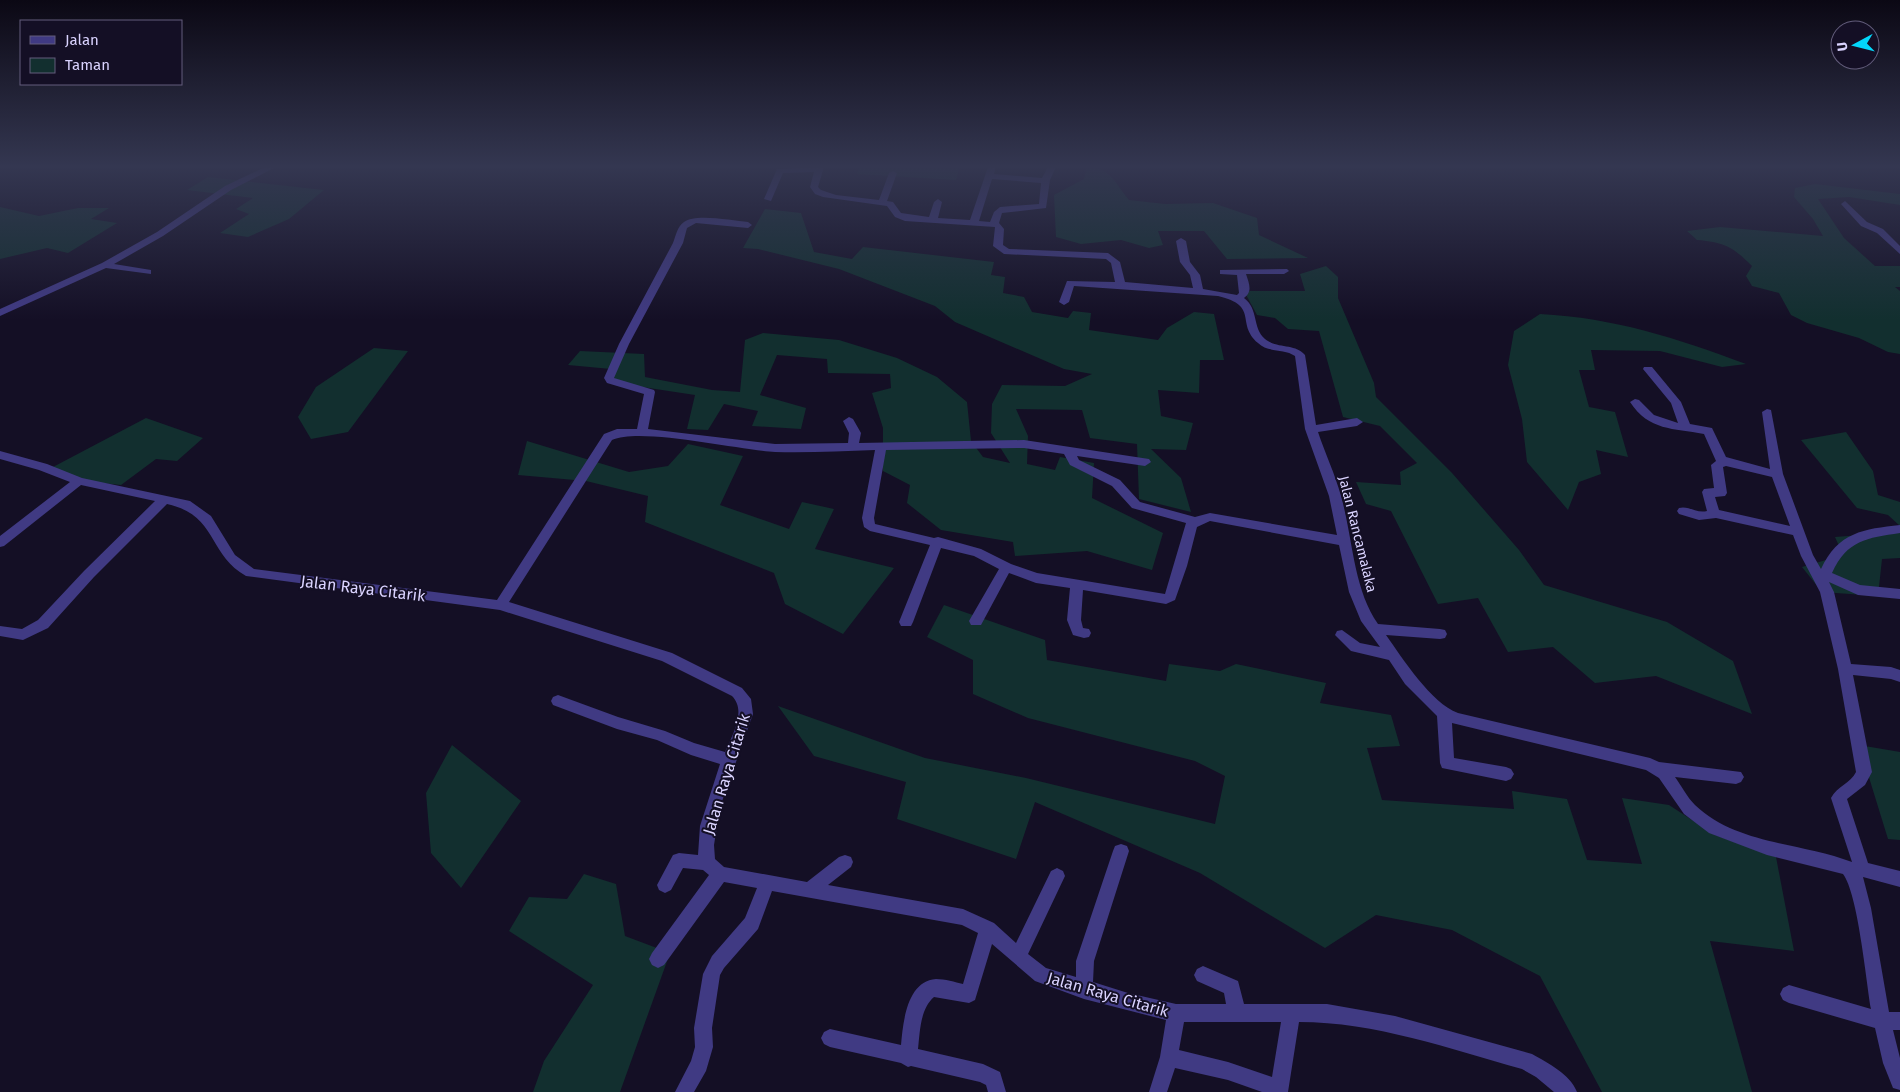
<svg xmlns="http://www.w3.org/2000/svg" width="1900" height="1092" viewBox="0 0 1900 1092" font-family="'Fira Sans',sans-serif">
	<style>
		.green { fill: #122f2f }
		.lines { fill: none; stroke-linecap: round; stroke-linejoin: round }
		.minor { fill: #403a83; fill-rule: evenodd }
		.labels { text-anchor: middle; stroke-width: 4; stroke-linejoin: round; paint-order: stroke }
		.street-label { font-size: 14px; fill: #dad3ff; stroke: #140f25 }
		.near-street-label { font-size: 16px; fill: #dad3ff; stroke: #140f25 }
	</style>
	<rect width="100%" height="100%" fill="#140f25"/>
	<path class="green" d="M859,167H960L956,180L857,174Z
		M1087,167C1110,167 1115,183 1129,200L1165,204L1213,203L1257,218L1259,235L1308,258L1227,259L1204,231H1158L1163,245L1149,248L1121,240L1081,244L1056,237L1054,195L1084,179Z
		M208,177L324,190L289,219L248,237L220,233L249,214L236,209L253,198L187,190Z
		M1815,184L1900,194V205L1849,197L1818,199L1844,238L1875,266H1900V287H1895L1900,291V354L1888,352L1859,338L1807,323L1791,315L1779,293L1752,286L1746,276L1752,266C1733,247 1724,242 1697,240L1687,231L1720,227L1823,236L1813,219L1794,197L1795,188Z
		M0,207L39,216L78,208H109L91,219L117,223L68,253L47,248L0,259Z
		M765,209L801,213L814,252L852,259L863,247L994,262L991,275L1005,277L1003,293L1024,297L1032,312L1068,318L1073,311L1091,313L1089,330L1158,340L1167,328L1194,312L1214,314L1224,360H1200L1199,393L1158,390L1161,416L1193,423L1186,450L1151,449L1181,478L1191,512L1139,499L1137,444L1090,438L1082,410L1016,409L1028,436L1027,464L1055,470L1060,457L1094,463L1092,498L1163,533L1152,570L1087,551L1015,556L1013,542L941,530L907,503L910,485L883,471V428L872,393L891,388L890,374L828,373L827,359L777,355L760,395L806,408L801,429L752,426L758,411L724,404L708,430L687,429L695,395L616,383L611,369L568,365L580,351L644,354L645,377L712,390L740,392L745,340L763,333L839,340L897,358L937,377L967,402L971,441L983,457L1010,463L991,433L992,404L1002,385L1065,386L1092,374L1064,369L955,322L935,306L839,269L758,249L743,248Z
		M1326,266L1338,277V298L1374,383L1376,397L1452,473L1519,550L1544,585L1667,622L1733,661L1752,714L1656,676L1595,683L1553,647L1508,652L1478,598L1438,604L1391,511L1366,504L1356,482L1401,485L1400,472L1417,463L1380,426L1343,417L1319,331L1288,329L1275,318L1257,315L1244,291H1305L1300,274Z
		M1540,314C1615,318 1676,338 1746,364L1722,367L1660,351L1591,350L1595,370H1579L1589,407L1615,412L1628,457L1596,450L1601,474L1579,482L1568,510L1527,462L1522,419L1508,365L1514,331Z
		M374,348L408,351L348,432L311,439L298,417L316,387Z
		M146,418L203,438L177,461L156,459L121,485L72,480L53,467Z
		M1846,432L1873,471L1878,495L1900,502V526L1888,515L1857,508L1801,440Z
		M527,441L629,472L668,466L688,444L743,456L720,505L789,529L802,502L834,509L815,549L894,568L843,634L785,604L774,573L645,522L648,496L586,481L518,475Z
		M1900,532V558L1882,559L1878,596L1822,592L1802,567L1843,555L1835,537Z
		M944,605L1045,640L1047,660L1166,681L1169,664L1220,671L1236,664L1326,683L1320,703L1391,715L1400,746L1367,748L1382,800L1514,809L1512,791L1567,799L1587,860L1642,864L1622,798L1669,805L1715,835L1776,857L1794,951L1710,941L1752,1092H1602L1540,976L1452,930L1376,915L1325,948L1200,873L1035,802L1016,859L897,819L906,782L814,756L778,706L925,758L1026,778L1215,824L1225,776L1195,761L1028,718L973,694V660L927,637Z
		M452,745L521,801L461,888L431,853L426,793Z
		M1859,745L1900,752V840L1888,839Z
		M584,874L616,884L625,936L670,953L620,1092H533L544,1061L593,985L509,931L529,897L567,899Z"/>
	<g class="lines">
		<path class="minor" d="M265,167H276L231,190L163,236L114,264L151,270V274L106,268L0,316V309L102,263L157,232L225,186Z
			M824,167L818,187L821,190L836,195L879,200L889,173L893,171L897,173L887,201L893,202L901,213L929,217L934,202L938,199L942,202L938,218L970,220L988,167H996L994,174L1042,178L1048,167H1056L1050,180L1046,208L1002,213L999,223L1004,229L1003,245L1009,249L1108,253L1120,262L1125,282L1193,288L1190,275L1180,262L1176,241L1181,238L1186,241L1190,262L1200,275L1203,289L1237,295L1239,293L1237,275L1220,274V270L1287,269L1289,271L1284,274H1246C1249,283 1253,292 1244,298C1259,309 1252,328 1265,339C1277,349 1295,343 1305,355L1316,425L1357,418L1363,422L1357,426L1318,432C1325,453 1335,474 1341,496C1353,538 1353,588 1378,624L1440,629L1445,630L1447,634L1445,638L1440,639L1386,635C1403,659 1431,703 1458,713L1650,758L1659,762L1741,772L1744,777L1741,782L1736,784L1675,777C1681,785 1687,797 1695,805C1737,845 1800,842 1852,862L1831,798C1837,786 1851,783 1856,772L1838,669L1820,592L1801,556L1793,535L1716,518L1699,520L1679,514L1677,511L1679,508C1688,505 1697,514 1707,511L1702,492L1704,489L1714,488L1711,465L1716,461L1704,434C1673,428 1649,431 1630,402L1635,399L1639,400L1654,415L1678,423L1671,403L1643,369L1644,367H1652L1681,402L1690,424L1712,428L1726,457L1770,469L1762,412L1767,409L1771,410L1783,474L1813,555L1821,569C1838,532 1864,529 1900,525V533C1867,538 1847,540 1832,573L1860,585L1900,589V599L1858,595L1829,582L1834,592L1851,664L1891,667L1900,670V682L1891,679L1853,675L1872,772L1865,785L1847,799L1868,863L1900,871V887L1863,877L1871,908L1889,1012H1900V1030H1893L1900,1058V1090L1893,1088L1883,1063L1875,1028L1789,1003L1783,1000L1780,994L1783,988L1789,985L1871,1009C1866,980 1858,894 1843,874L1767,855L1709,833L1684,814L1659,778L1646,770L1452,723L1454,758L1506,767L1511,769L1514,774L1511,779L1506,781L1442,768L1440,763L1437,716L1405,684L1389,660L1351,651L1335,635L1337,631L1342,630L1360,643L1380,647L1361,621L1349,592L1339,545L1210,521L1197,527L1187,566L1175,600L1166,604L1083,590L1081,620L1083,628L1089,629L1091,633L1089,637L1084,638L1073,635L1067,620L1070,588L1036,583L1009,573L981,625H971L969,621L999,569L974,556L941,548L913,622L911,626H901L899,622L930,545L870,531L864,527L862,518L875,450C842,451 809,453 775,452C738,450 641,427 612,440L509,602L672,653L742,688L751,699L753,714L720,807L714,845L715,859L724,867L807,882L839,857L845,855L851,857L853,862L851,867L828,885L963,909L994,923L1016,943L1051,871L1057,868L1063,871L1065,876L1028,954L1046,968L1076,977V961L1113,851L1115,846L1121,844L1127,846L1129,851L1094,961L1093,982L1128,993L1176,1004H1226L1224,993L1197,981L1194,975L1197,969L1203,966L1238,981L1244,1004H1327L1395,1016L1532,1054C1548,1063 1570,1074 1577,1092H1554L1536,1077L1522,1069C1450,1049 1375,1022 1299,1022L1288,1092H1262L1228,1080L1175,1068L1167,1092H1149L1160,1057L1166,1020L1084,999L1035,981L992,944L975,1000L969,1003L934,997C920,1009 920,1032 918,1049L983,1064L1000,1072L1006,1092H988L986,1085L980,1082L911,1066L908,1067L901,1063L830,1047L824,1044L821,1038L824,1032L830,1029L901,1045C903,1022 907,981 936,979C945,979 955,982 963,984L978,933L962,925L772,891L758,929L724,968L720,975L712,1028L713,1047L706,1071L694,1092H675L691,1061L695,1047L694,1028L703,974L712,956L745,918L757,888L724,882L664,965L658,968L652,965L649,959L652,953L709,875L703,870L683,868L671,890L665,893L659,890L657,885L673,855L679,853L698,855L700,826L720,764L691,755L657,740L617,729L553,705L551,701L553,697L558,695L618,717L665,731L694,743L725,752C732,736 747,711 732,696L662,661L500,610L246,576C207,554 218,515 167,504L94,577L48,628L23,640L0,636V626L22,629L38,620L84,571L155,501L81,485L4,546L0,547V536L70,482L39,470L0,459V451L47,464L82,478L190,501L211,516L235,555L254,569L497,600L604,434L617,429H637L644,394L607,383L604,378L619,344L673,243C676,235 677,227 684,222C696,213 733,221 748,222L752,225L748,228L696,223L687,228L683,243L629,344L614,378L654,390L655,392L648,429L775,444L848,443L849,433L843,421L849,417L853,419L861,433L859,443L1024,440L1149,459L1151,462L1145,466L1077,456L1079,460L1120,480L1140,502L1195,517L1210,513L1337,535L1329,496L1305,429L1295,356C1284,348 1268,353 1258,343C1235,323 1260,306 1218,296L1074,286L1069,302L1064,305L1059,302L1067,281L1115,282L1111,263L1106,259L1004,254L993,246L995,227L905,221L895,217L887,206L823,197L815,194L810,187L814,172L783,173L771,201L764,199L777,169ZM992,179L1041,183L1039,204L1000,207L994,212L990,222L979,221ZM1024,448L1064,454L1070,465L1112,486L1132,508L1186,523L1165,594L1037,573L1011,564L981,549L938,537L934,538L875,524L874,518L886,450ZM1726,466L1772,477L1790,526L1719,510L1715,497L1725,496L1727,493L1723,467ZM1184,1022H1281L1272,1077L1228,1062L1179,1050Z
			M1845,201L1867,222L1883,229L1900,246V254L1877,233L1861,226L1841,204Z"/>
	</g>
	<linearGradient id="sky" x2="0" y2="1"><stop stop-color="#0b0814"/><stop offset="0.52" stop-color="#343751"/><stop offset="1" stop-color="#343751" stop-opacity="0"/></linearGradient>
	<rect width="1900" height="320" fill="url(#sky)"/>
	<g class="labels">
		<g class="street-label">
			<text transform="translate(1358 534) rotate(76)" y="5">Jalan Rancamalaka</text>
		</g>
		<g class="near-street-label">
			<text transform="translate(363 588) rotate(7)" y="6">Jalan Raya Citarik</text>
			<text transform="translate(726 774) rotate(-73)" y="6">Jalan Raya Citarik</text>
			<text transform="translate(1108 994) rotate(16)" y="6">Jalan Raya Citarik</text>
		</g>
	</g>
	<rect x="20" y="20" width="162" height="65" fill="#140f25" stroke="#635d7c"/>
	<rect x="30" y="36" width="25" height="8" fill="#403a83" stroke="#635d7c"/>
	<text x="65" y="45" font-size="15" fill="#dad3ff">Jalan</text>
	<rect x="30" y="58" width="25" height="15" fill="#122f2f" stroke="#635d7c"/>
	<text x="65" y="70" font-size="15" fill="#dad3ff">Taman</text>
	<g transform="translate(1855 45) rotate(263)"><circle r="24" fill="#140f25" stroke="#635d7c"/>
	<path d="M0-4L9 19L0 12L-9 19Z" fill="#03d7fb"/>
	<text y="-8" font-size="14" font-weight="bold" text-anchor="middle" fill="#dad3ff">U</text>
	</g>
</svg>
